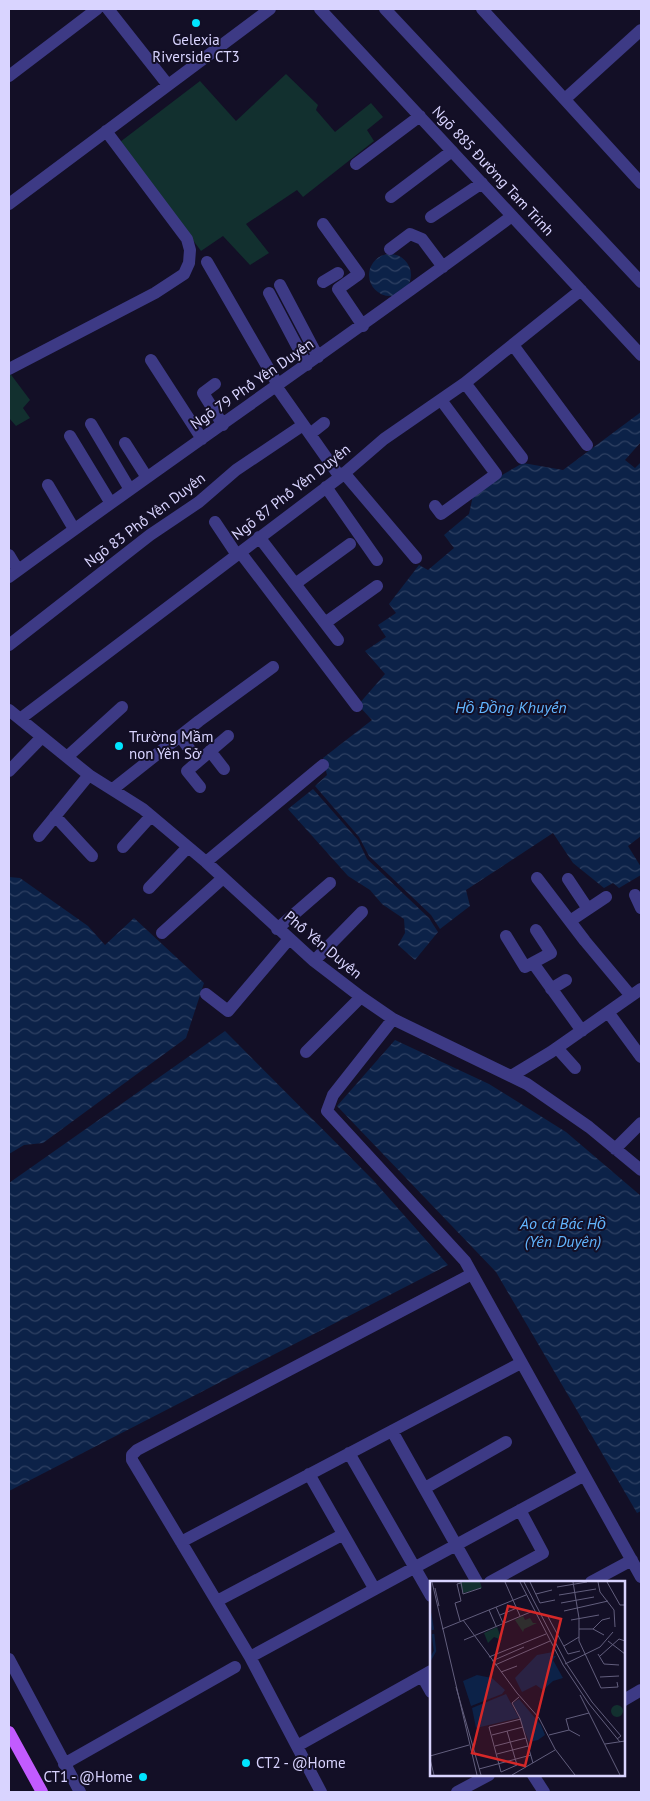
<svg xmlns="http://www.w3.org/2000/svg" width="650" height="1801" viewBox="0 0 650 1801" font-family="'PT Sans',sans-serif">
	<style>
		.green { fill: #12302f }
		.water { fill: url(#water-waves) }
		.lines { fill: none; stroke-linecap: round; stroke-linejoin: round }
		.minor { stroke: #3d3a85; stroke-width: 12 }
		.major { stroke: #c25bff; stroke-width: 12 }
		.poi-dot { fill: #00e5ff; stroke: #130f26; stroke-width: 2 }
		.labels { text-anchor: middle; stroke-width: 4; stroke-linejoin: round; paint-order: stroke }
		.poi-label { font-size: 15px; fill: #d9d4ff; stroke: #130f26; text-anchor: start }
		.street-label { font-size: 15px; fill: #d9d4ff; stroke: #130f26 }
		.water-label { font-size: 16px; font-style: italic; fill: #62b6ff; stroke: #130f26 }
		.inset-river { fill: none; stroke: #0c2248; stroke-width: 2.5 }
		.inset-road { fill: none; stroke: #625e7d; stroke-width: 1 }
		.view { fill: #d62828; fill-opacity: 0.15; stroke: #d62828; stroke-width: 2.5 }
		.inset-edge { fill: none; stroke: #d9d4ff; stroke-width: 2.5 }
	</style>
	<defs>
		<pattern id="water-waves" width="16" height="10" patternUnits="userSpaceOnUse" patternTransform="scale(1.25)"><rect width="16" height="10" fill="#0c2248"/><path d="M0 5q4-4 8 0t8 0" fill="none" stroke="#2f4163"/></pattern>
	</defs>
	<rect width="100%" height="100%" fill="#130f26"/>
	<path class="green" d="M286,74L318,105L316,110L335,132L371,103L383,117L367,130L374,141L303,197L297,190L246,224L269,253L250,265L223,236L201,251L120,142L200,81L236,121Z
		M9,372L30,400L23,408L30,418L16,426L9,418Z"/>
	<path class="water" d="M369 275a21 21 0 1 1 42 0a21 21 0 1 1-42 0Z
		M641,412V442L625,460L635,468L641,462V836L628,846L641,867V875L619,888L613,883L604,888L573,863L553,833L466,890L470,906L440,929L431,915L369,856L359,837L315,786L327,775L323,758L372,720L358,705L385,674L365,651L386,637L378,625L396,613L389,604L419,565L428,570L454,548L444,535L469,514L474,491L523,463L563,470Z
		M313,789L358,840L367,859L429,918L438,932L415,960L398,945L405,933L404,919L382,904L370,890L348,876L288,809Z
		M9,877L20,878L88,926L105,945L134,918L204,983L186,1038L43,1143L24,1145L9,1154Z
		M225,1031L373,1180L448,1265L9,1491V1183Z
		M395,1040L489,1084L566,1132L641,1196V1511L637,1513L496,1272L337,1106Z"/>
	<g class="lines">
		<path class="minor" d="M108,9L168,85
			M320,9L641,355
			M385,9L641,282
			M482,9L641,183
			M9,76L97,9
			M565,99L641,30
			M356,164L420,116
			M391,197L452,151
			M9,204L270,9
			M431,217L482,183
			M323,224L359,274L338,289L363,326
			M390,249L410,234L422,239L443,267
			M207,262L278,385
			M323,282L338,273
			M280,285L318,357
			M269,293L307,365
			M513,345L587,445
			M151,360L202,439
			M9,369L155,293L184,274L189,263L190,250L187,239L106,131
			M465,383L522,458
			M215,384L203,393L223,425
			M276,386L340,477
			M91,424L129,488
			M310,434L324,423
			M70,436L110,502
			M125,443L146,476
			M344,473L416,558
			M48,485L74,529
			M326,487L377,560
			M435,506L441,514L496,474L441,400
			M215,522L237,555
			M259,537L338,640
			M240,552L357,706
			M9,555L18,570
			M9,577C175,455 346,339 512,216
			M295,584L350,544
			M325,623L377,586
			M9,645L150,535L199,502L236,470L303,425
			M9,710L89,775L143,809L206,862L314,961L361,997L393,1019L527,1084L589,1127L641,1170
			M20,719L340,477L384,439L465,383L581,290
			M180,736L198,761
			M210,751L224,769
			M67,757L122,707
			M9,771L42,737
			M200,787L187,771L228,736
			M113,789L199,721L273,667
			M55,816L92,856
			M39,836L89,775
			M123,847L151,816
			M206,862L323,765
			M537,878L585,941L631,996
			M568,879L588,909
			M149,888L188,847
			M635,895L641,908
			M570,921L606,897
			M277,929L330,883
			M162,933L223,878
			M506,936L525,967L551,953L536,930
			M314,961L362,912
			M533,963L582,1031
			M551,989L566,980
			M206,994L228,1011L289,939
			M608,1012L641,1057
			M393,1019L333,1095L327,1111L465,1261L641,1577
			M557,1048L575,1068
			M306,1052L361,997
			M513,1075L551,1052L641,989
			M615,1149L641,1123
			M392,1431L477,1582
			M349,1453L431,1596
			M309,1474L374,1588
			M425,1488L506,1442
			M181,1542L521,1363
			M490,1582L543,1553L520,1510
			M591,1582L632,1560
			M217,1601L342,1535
			M250,1657L583,1476
			M9,1659L80,1792
			M422,1676L431,1692
			M624,1700L641,1690
			M297,1746L431,1671
			M64,1764L235,1667
			M533,1775L544,1792
			M321,1792L250,1657L132,1460V1455L137,1450L472,1274
			M457,1792L489,1775"/>
		<path class="major" d="M9,1732L42,1792"/>
	</g>
	<g class="poi-dot">
		<circle cx="196" cy="23" r="5"/>
		<circle cx="119" cy="746" r="5"/>
		<circle cx="246" cy="1763" r="5"/>
		<circle cx="143" cy="1777" r="5"/>
	</g>
	<g class="labels">
		<g class="poi-label">
			<text x="196" y="45" text-anchor="middle">Gelexia<tspan x="196" dy="17">Riverside CT3</tspan></text>
			<text x="129" y="742">Trường Mầm<tspan x="129" dy="17">non Yên Sở</tspan></text>
			<text x="256" y="1768">CT2 - @Home</text>
			<text x="133" y="1782" text-anchor="end">CT1 - @Home</text>
		</g>
		<g class="street-label">
			<text transform="translate(493 171) rotate(47)" y="5">Ngõ 885 Đường Tam Trinh</text>
			<text transform="translate(252 384) rotate(-35)" y="5">Ngõ 79 Phố Yên Duyên</text>
			<text transform="translate(291 492) rotate(-38)" y="5">Ngõ 87 Phố Yên Duyên</text>
			<text transform="translate(145 520) rotate(-37)" y="5">Ngõ 83 Phố Yên Duyên</text>
			<text transform="translate(323 945) rotate(40)" y="5">Phố Yên Duyên</text>
		</g>
		<g class="water-label">
			<text x="511" y="713">Hồ Đồng Khuyến</text>
			<text x="563" y="1229">Ao cá Bác Hồ<tspan x="563" dy="18">(Yên Duyên)</tspan></text>
		</g>
	</g>
	<g transform="translate(430 1581)">
		<rect width="195" height="195" fill="#130f26"/>
		<path d="M93,35L95,39L100,37L103,42H107L94,48L93,51L85,39ZM67,46L72,59L64,56L58,62L54,52ZM181 130a6 6 0 1 1 12 0a6 6 0 1 1-12 0Z" fill="#12302f"/>
		<path d="M29,1H50L52,7L33,12Z" fill="#12302f"/>
		<path d="M123,71L120,75H126L123,79L133,97L123,100L113,109L106,104L92,111L85,97L107,74ZM47,94L62,97L75,109L72,113L41,125L33,100ZM76,113L89,137L46,147L42,127ZM89,118L111,144L115,154L108,159L99,161L83,122Z" fill="#0c2248"/>
		<path class="inset-river" d="M0,32L3,49M0,79L5,70L3,53"/>
		<path class="inset-road" d="M2,1L47,194M31,1L33,13L51,7M75,1L90,35M90,1L133,84L159,123L190,161M94,1L136,82L162,121L191,155L187,158M100,1L110,22L125,19M143,1L149,37V60L171,107M168,1L170,11L184,29L185,46M177,1L190,24H195M127,6L157,1M5,7L9,25M106,13L122,9M129,14L166,8M131,22L164,16M66,26L73,42M59,29L66,45M134,30L178,20M70,34L87,27M117,34L138,73L150,70M33,39L87,112L109,137L125,168L145,194M141,39L169,34M30,40L25,22L31,20L27,3L31,2M12,48L96,14M149,48H163L174,54M163,48L172,39L180,37M34,59L103,30M178,60L195,73M134,65L149,56M168,73L174,83L189,84M170,75L189,58L195,60M59,76L116,53M62,80L94,66M135,83L170,66L183,51M65,84L120,60M71,91L87,85M170,96L189,95M26,106L51,194M171,107L188,106L187,101M150,114L190,194M89,116L82,122L90,137L103,182M77,150L87,184L71,191L59,146L91,138M62,154L93,146M119,154L139,149M150,155L139,149L136,138L159,132M175,163L195,160M65,165L96,157M67,173L98,165M0,175L39,164M0,178L4,194M49,188L101,174M82,194L125,169"/>
		<path class="view" d="M78,25L131,38L95,185L42,172Z"/>
		<rect width="195" height="195" class="inset-edge"/>
	</g>
	<rect width="650" height="1801" fill="none" stroke="#d9d4ff" stroke-width="20"/>
</svg>
